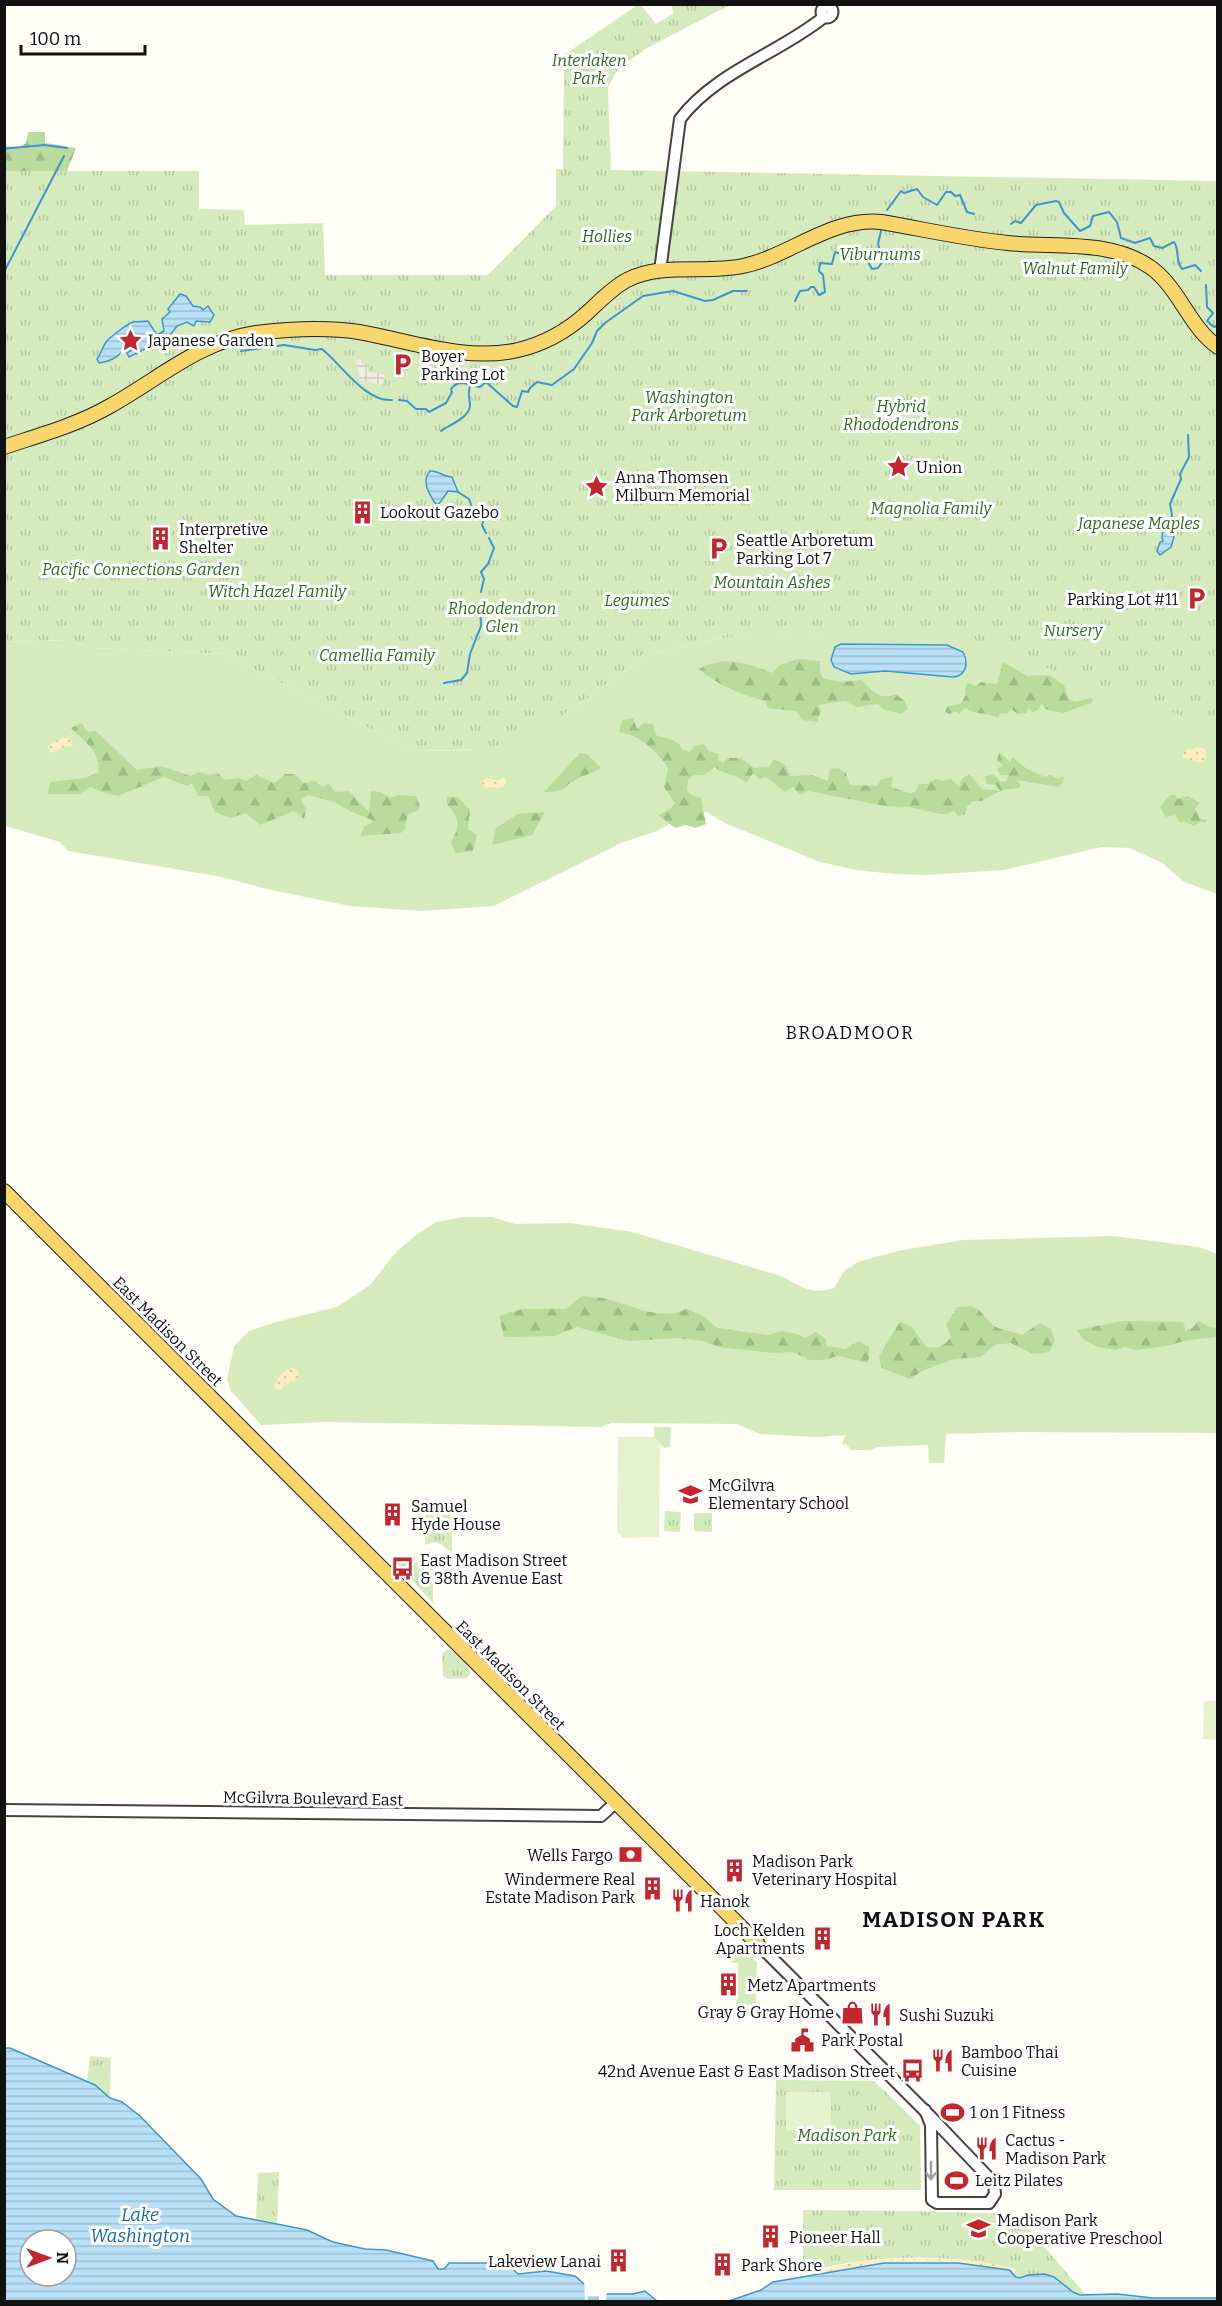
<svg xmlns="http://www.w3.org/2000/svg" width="1222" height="2306" viewBox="0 0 1222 2306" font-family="Bitter,serif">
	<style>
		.grass { fill: #d5ebbd; fill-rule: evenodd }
		.forest { fill: url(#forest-firs) }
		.sand { fill: url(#sand-dots) }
		.park { fill: url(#park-tufts) }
		.pitch { fill: #e6f2cf }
		.plaza { fill: url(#plaza-grid) }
		.water { fill: url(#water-rules); stroke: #3f96cf; stroke-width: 1.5; fill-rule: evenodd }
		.pier { fill: #fffdf5 }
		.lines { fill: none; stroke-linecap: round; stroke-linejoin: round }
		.stream { stroke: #3f96cf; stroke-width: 2 }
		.minor-casing { stroke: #444; stroke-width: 14 }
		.major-casing { stroke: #222; stroke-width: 16 }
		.minor { stroke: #fff; stroke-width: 10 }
		.major { stroke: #f9d66b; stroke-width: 14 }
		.oneway { stroke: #a0a0a0 }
		.labels { text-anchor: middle; stroke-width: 6; stroke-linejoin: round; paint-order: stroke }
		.park-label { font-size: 16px; font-style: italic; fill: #2f6b1f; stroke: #fff }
		.poi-label { font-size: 16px; fill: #111; stroke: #fff; text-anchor: start }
		.street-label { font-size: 16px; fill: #111; stroke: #fff }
		.neighbourhood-label { font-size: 18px; letter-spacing: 1.5px; fill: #111; stroke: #fff }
		.water-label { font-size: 18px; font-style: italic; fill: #1768a6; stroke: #fff }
		.district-label { font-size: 22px; font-weight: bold; letter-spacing: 1.5px; fill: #111; stroke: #fff }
	</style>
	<defs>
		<pattern id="forest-firs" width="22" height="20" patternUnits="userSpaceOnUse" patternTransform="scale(1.5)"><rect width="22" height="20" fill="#b9dc9c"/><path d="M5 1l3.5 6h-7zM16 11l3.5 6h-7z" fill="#9ebc85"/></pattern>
		<pattern id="sand-dots" width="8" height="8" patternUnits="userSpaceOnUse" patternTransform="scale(1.5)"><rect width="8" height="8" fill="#fbeec1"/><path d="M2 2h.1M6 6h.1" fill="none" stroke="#d6cba5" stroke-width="1.8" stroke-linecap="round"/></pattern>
		<pattern id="park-tufts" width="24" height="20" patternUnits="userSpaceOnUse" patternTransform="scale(1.5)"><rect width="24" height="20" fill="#d5ebbd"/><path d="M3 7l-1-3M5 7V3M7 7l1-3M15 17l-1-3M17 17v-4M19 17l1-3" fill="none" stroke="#b6c8a1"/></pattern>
		<pattern id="plaza-grid" width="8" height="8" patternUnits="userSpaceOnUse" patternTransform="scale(1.5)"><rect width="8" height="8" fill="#f1ede2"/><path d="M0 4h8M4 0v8" fill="none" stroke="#cecac1"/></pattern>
		<pattern id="water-rules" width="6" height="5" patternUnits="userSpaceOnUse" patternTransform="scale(1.5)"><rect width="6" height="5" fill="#b9e0f7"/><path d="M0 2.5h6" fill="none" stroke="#9ebfd3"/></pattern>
	</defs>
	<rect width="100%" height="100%" fill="#fffdf5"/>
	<path class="grass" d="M1217,605V894L1184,882L1161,862L1129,848L1102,847L1004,870L926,875L895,874L856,870L820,862L727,824L706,812L692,811L657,831L621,843L494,906L421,911L350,906L271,890L217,876L68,851L60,842L5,826L4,642ZM757,632L841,634L750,635L715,639L648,655L563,715L480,696L713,636ZM74,643L218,646L473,750L414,751L225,654L93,648Z
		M462,1217H492L515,1224L570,1223L632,1232L781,1276C802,1287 811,1295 834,1288L844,1271L858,1262L897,1251L963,1240L1114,1236L1199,1247L1217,1254V1433L1018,1432L946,1434L944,1463H929L928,1445L877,1447L871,1450H851L846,1444L842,1445L845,1435L817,1437L776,1435L760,1434L737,1424L611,1423L601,1427L323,1422L261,1425L231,1391L227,1379L234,1346L249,1331L276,1322L337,1307L370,1285L397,1251L416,1235L436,1222Z
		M654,1427H671L670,1447L664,1448L654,1437Z
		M731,1956H750L757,1962L756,2005H737L738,1963H731Z"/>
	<path class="forest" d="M28,132H45V143L76,148L67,171H5V146L20,147L26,143Z
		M798,659L820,661V672L823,678L839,682L862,680C872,691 880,701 895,694L904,700L908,709L901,714L885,710L878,704L856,707L845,701L818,705L821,710L817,722L802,720L796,711L768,708L765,701C742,695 717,685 699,669C725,655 746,662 772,673L780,665Z
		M1003,662L1027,676L1049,675L1064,685L1069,699L1075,702L1090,698L1093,700L1091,703L1063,713L1045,709L1042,703L1038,710L1033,712L1028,708L1026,713L1018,714L1011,709L1007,714L1001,713L998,718C986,712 976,715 965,708L958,714L956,711L950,714L945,712L947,706L960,704L966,695L965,689L968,683L976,686L981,682L997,684Z
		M633,718L637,729L644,723L653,724L656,735C666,739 677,738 682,749L690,752L694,746L704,744L709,751L719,754L718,760L723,763L728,758H741L754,768L769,767L774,759L785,765L791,776L812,775L828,781L830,769L838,768L846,773L850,785L877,786L881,779L893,777L891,787L909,793L915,792L919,784H926L936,779L942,781L951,779L959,786L962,779L969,774L982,789L1000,791L996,785L987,784L985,777L993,774L1001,782L1007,781L1008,775H1000L997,769L1003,765L997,761L999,752L1010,762L1012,757L1027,769L1045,777L1050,775L1058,779L1064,776L1063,782L1059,787L1016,780L1021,785L1019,788L1002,790L982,801H973L967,807L965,814L958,816L954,811L948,814H940L909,807L884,806L808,791L800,795L793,787L785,792L766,777L760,779L753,773L746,783C734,771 726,777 715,767L704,775H694L688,780L687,790L693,796L701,798L706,824L696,828L686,825L675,828L658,815L670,809L675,803L664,787L668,768C657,751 640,735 619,732L622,720Z
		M82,723L87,732L96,731L137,770L161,766L191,776L198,772L210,775L218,773L225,780L239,778L246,781L256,775L274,783L285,774H295L303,783L315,781L322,787L329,784L335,792L349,791L369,812L371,791L381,792L390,798L398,795L416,796L420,806L417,811L408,814L405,828L401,833L360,836L364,827L374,821L352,812L334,802L308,795L301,799L306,809L304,819L294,811L260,825L246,813L230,818L215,812L208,796H198L192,783L187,786L164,777L118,796L105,793L90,787L80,794H48L50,782L85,778L99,772C99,748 85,743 71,728Z
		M580,753L587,754L601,768C594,773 587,774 579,778C561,786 569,792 544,792Z
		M1170,795H1175L1178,799L1188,796L1200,803L1194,810L1197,811L1199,818L1206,820V822H1200L1194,826L1184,821L1180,823L1175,815L1166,817L1160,807Z
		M447,797H458L470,810L468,829L477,835L473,851L455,853L451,842C460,826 460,818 447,805Z
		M545,812L532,835L492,845L496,828L518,814Z
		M582,1296C590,1297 599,1297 607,1299C632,1305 660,1322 686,1309L702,1315L717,1328L767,1335L782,1331L800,1335L805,1338L816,1332L826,1339L827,1346L845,1349L859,1341L869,1347V1358L867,1363L838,1356L823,1360H810L793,1352L773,1353L719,1347L704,1341L677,1338L628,1341L577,1327L554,1336L504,1337L499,1316L522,1309H566Z
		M972,1306C982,1309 985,1320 994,1326C1003,1331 1012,1331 1022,1335L1040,1323L1051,1329L1055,1341L1049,1352L1033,1354L1011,1343L995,1345L980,1357L954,1359L922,1371L910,1379L881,1368L879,1356L900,1322L912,1327L926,1347C938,1349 944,1346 951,1337L946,1325L957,1307Z
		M1123,1321L1183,1322L1186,1331L1192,1328L1199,1321L1210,1327L1217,1328V1337L1189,1340L1167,1346L1135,1350L1125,1347L1115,1350L1098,1347L1084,1340L1076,1330Z"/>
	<path class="sand" d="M61,738H69L73,746L65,747L51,753L48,746Z
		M1196,747L1204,748C1207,752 1207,757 1203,761L1198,762L1183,758V754L1188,748L1194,750Z
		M489,777L496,781L504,778L507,782L501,789L492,787L486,789L481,782L484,779Z
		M293,1368L297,1369L299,1375L295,1381L284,1385L282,1390L276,1389L274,1386C280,1376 280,1372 293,1368Z
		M901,2259C934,2260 986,2256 1016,2270L1013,2274L1003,2269L958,2263L905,2262L884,2263L815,2274H803L861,2261Z"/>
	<path class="park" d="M727,4L728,6L647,48L618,69L608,87L611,170L1217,181V720L1191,719L953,634L750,635L715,639L648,655L563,715L490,749L414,751L225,654L92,648L64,640L5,642L4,171H199V209L244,210L245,225L323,223L325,275H488L556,206V169H563L564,55L636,6L641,5L656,24L673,14L672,5Z
		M425,1497L435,1505L440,1501H452V1554L443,1545L434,1542L425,1545Z
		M665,1511L681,1512L680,1532L664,1531Z
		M694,1513H712V1532L694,1531Z
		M396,1563H433V1603Z
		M447,1649C456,1651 470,1665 470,1674L467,1678L449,1679L443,1676L442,1654Z
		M90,2056L111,2058L110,2098L87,2082Z
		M776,2080L875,2081L879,2087L884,2090L920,2126L921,2190H774Z
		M279,2172L277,2223L256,2219L258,2173Z
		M803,2210L913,2211L1012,2214L1033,2234L1086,2295C1058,2293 1057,2264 1020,2278L1013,2274L1016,2270L1013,2268C954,2253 860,2254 803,2274Z"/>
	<path class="pitch" d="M618,1437H654L660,1444L659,1537L622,1538L617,1531Z
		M1204,1701H1217V1740L1203,1739Z
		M786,2092H831V2131L786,2130Z"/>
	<path class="plaza" d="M360,359L362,363L369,365L368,372L385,375L382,385L360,380L356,360Z"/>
	<path class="water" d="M180,294L186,296L193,306L200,307L203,310L208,306L214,315L210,322L196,321L194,326L187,322L177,326L168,338L157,340L151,346L129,357L127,353L132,350L136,343L129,344C120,355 114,361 99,363L97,359C101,354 102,348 106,342C109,338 127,324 133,322C138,321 143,322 148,321L157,335L164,331L162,319L170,312L168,309Z
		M430,471C438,470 443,477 452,477L458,492L448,491L439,504L435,503C429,494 421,481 430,471Z
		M1163,528H1169L1174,537L1171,547L1160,555L1157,551L1160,542L1163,541L1162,538Z
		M841,644L947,645L963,652C969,663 966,676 953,677L885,671L851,674L834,667L831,660L835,647Z
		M4,2048H10L95,2085L110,2098L122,2102L140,2116L201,2179L213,2199L236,2216L307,2230L333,2242L365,2249L386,2250L433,2261L438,2269H444L449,2263H507L518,2274L546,2271L575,2276L595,2294H633L645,2291L657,2301H5ZM30,2240H66V2276H30Z
		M884,2263H958L1009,2270L1016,2277L1020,2278L1028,2275L1045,2274L1054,2277L1073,2292L1080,2295L1117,2294L1153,2298H1218L1217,2302H726L761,2290L773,2282Z"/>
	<path class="pier" d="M589,2267L600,2268V2286L591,2288L596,2291H607L606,2301H599V2296H588L587,2301H585L584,2278L586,2281V2269Z"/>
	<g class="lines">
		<path class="stream" d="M12,148L44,145L67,148
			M4,149L11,148
			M887,210L901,191L904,193L917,189L923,197L937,205L946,192H951L955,196L960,195L967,212L974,214
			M1011,224L1015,221L1021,223L1036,205L1056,201L1059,202L1064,213L1080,231L1090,226L1093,216L1109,212L1117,222L1121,238L1135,243L1150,238L1154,246L1162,248L1174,242C1180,250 1175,261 1182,269L1195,265L1201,271
			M4,272L64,156
			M1206,285L1207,307L1213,313L1207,321L1214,327L1218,325
			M795,301L800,291L808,290L811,287H814L819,295L825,292L823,275L819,271L820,263L832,264L835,252L845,255L850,251L860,260H867L872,269L878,268L883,261L878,244L881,231
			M241,351L284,345L315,350L322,349C341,364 365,402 392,400
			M399,400L407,401L416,409H426L429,412L446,403L452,392L451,389C460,378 467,385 480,387L486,382L513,406L517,407L522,391L528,392L530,388L537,382L552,385L574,369L592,343L597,331L605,323L643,296L673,291L705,301L713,300L733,291H747
			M441,431C449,425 469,418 470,406C470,398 467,394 470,386
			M458,492L469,499L473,510L484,518L482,525L486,533
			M1168,527L1172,515L1170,504L1181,479L1180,474L1189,457L1188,435
			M481,592L484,579L481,572L488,564L494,548L489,538
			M444,683L461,680L467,673L470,654L481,626L480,607"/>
		<defs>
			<path id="minor" d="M821.5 12a5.5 5.5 0 1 1 11 0a5.5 5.5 0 1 1-11 0Z
				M660,271L680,119C717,71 778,54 824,17
				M4,1810L601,1816L616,1802
				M757,1943L931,2117L994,2183L995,2194L989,2203H937L932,2200L931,2125L925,2110"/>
			<path id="major" d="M4,447C40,435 77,425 110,406C159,379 198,342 256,333C289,329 326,327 359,332C410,341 466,362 518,350C544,344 567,331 587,313C600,301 612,288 627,280C662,262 706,274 743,266C790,256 831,217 881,222C923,229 965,239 1008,243C1055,248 1109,239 1150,267C1179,287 1189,327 1218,347
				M4,1191L757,1943"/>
		</defs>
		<use href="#minor" class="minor-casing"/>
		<use href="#major" class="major-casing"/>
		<use href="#minor" class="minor"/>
		<use href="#major" class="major"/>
	</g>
	<defs><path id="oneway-shaft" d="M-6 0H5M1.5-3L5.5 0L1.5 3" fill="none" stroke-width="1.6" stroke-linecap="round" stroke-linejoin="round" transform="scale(1.5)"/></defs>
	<use class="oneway" href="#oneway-shaft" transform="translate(931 2171) rotate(90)"/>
	<defs>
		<symbol id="sight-bare" viewBox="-9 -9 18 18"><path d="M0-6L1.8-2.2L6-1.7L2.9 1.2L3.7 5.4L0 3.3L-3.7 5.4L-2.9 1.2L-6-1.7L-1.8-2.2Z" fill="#c4262e" stroke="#fff" stroke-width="2.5" paint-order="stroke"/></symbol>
		<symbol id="parking-bare" viewBox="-9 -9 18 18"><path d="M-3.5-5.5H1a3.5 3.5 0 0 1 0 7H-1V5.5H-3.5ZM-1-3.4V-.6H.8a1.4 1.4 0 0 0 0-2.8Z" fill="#c4262e" stroke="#fff" stroke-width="2.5" paint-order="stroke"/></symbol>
		<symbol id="building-bare" viewBox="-9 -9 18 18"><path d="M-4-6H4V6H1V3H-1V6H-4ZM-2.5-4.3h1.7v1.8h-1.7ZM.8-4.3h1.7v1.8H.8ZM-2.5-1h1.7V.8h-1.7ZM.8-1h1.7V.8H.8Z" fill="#c4262e" stroke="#fff" stroke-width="2.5" paint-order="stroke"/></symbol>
		<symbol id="school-bare" viewBox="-9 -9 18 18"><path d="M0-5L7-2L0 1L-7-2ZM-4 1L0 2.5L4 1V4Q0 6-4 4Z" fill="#c4262e" stroke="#fff" stroke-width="2.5" paint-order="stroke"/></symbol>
		<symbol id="bus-bare" viewBox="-9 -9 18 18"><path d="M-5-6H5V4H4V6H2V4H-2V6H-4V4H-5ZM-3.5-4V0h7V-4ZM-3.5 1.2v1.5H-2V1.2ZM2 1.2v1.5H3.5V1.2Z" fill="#c4262e" stroke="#fff" stroke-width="2.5" paint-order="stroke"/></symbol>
		<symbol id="bank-bare" viewBox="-9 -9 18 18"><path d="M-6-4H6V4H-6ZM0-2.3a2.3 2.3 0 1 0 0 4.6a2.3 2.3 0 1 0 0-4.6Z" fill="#c4262e" stroke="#fff" stroke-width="2.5" paint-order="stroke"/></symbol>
		<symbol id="restaurant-bare" viewBox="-9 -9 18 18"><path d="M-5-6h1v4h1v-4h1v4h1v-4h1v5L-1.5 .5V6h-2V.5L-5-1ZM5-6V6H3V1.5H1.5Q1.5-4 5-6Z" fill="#c4262e" stroke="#fff" stroke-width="2.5" paint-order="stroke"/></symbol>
		<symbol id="shop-bare" viewBox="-9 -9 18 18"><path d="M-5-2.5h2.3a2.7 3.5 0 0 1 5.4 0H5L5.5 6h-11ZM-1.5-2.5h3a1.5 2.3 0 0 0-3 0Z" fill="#c4262e" stroke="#fff" stroke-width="2.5" paint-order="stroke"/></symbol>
		<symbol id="civic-bare" viewBox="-9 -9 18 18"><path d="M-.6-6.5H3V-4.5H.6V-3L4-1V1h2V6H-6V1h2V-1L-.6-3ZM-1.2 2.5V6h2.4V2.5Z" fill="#c4262e" stroke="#fff" stroke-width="2.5" paint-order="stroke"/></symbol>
		<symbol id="stadium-bare" viewBox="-9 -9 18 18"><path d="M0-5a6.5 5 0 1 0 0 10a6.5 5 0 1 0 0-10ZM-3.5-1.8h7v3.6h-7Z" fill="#c4262e" stroke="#fff" stroke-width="2.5" paint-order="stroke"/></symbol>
	</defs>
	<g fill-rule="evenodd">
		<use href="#sight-bare" x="114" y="324" width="33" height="33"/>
		<use href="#parking-bare" x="386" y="348" width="33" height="33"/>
		<use href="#sight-bare" x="882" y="450" width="33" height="33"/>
		<use href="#sight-bare" x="580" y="470" width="33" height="33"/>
		<use href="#building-bare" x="346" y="496" width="33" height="33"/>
		<use href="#building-bare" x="144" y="522" width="33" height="33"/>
		<use href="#parking-bare" x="702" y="532" width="33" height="33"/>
		<use href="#parking-bare" x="1180" y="582" width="33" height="33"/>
		<use href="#school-bare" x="674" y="1478" width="33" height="33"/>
		<use href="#building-bare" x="376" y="1498" width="33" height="33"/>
		<use href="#bus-bare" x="386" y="1552" width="33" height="33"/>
		<use href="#bank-bare" x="614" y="1838" width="33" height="33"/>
		<use href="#building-bare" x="718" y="1854" width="33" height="33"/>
		<use href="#building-bare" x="636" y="1872" width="33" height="33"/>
		<use href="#restaurant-bare" x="666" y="1884" width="33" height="33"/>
		<use href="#building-bare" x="806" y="1922" width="33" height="33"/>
		<use href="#building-bare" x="712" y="1968" width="33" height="33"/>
		<use href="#shop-bare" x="836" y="1996" width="33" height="33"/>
		<use href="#restaurant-bare" x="864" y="1998" width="33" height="33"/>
		<use href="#civic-bare" x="786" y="2024" width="33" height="33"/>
		<use href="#restaurant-bare" x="926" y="2044" width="33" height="33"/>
		<use href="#bus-bare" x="896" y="2054" width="33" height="33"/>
		<use href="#stadium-bare" x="936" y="2096" width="33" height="33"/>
		<use href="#restaurant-bare" x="970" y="2132" width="33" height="33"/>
		<use href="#stadium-bare" x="940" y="2164" width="33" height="33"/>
		<use href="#school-bare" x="962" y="2212" width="33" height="33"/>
		<use href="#building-bare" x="754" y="2220" width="33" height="33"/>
		<use href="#building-bare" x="602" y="2244" width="33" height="33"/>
		<use href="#building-bare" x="706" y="2248" width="33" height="33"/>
	</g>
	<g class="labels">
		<g class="park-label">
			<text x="589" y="66">Interlaken<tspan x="589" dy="18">Park</tspan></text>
			<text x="607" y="242">Hollies</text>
			<text x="880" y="260">Viburnums</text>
			<text x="1075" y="274">Walnut Family</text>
			<text x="689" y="403">Washington<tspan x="689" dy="18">Park Arboretum</tspan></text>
			<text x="901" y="412">Hybrid<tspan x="901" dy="18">Rhododendrons</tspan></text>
			<text x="931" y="514">Magnolia Family</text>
			<text x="1139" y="529">Japanese Maples</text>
			<text x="141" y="575">Pacific Connections Garden</text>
			<text x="772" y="588">Mountain Ashes</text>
			<text x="277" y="597">Witch Hazel Family</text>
			<text x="637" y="606">Legumes</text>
			<text x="502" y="614">Rhododendron<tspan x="502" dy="18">Glen</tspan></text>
			<text x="1073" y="636">Nursery</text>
			<text x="377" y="661">Camellia Family</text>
			<text x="847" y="2141">Madison Park</text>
		</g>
		<g class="poi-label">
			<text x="148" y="346">Japanese Garden</text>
			<text x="421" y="362">Boyer<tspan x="421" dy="18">Parking Lot</tspan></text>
			<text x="916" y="473">Union</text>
			<text x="615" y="483">Anna Thomsen<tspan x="615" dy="18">Milburn Memorial</tspan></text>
			<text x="380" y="518">Lookout Gazebo</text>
			<text x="179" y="535">Interpretive<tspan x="179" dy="18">Shelter</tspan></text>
			<text x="736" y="546">Seattle Arboretum<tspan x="736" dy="18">Parking Lot 7</tspan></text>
			<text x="1178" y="605" text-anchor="end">Parking Lot #11</text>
			<text x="708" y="1491">McGilvra<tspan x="708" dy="18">Elementary School</tspan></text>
			<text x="411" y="1512">Samuel<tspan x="411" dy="18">Hyde House</tspan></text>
			<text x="420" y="1566">East Madison Street<tspan x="420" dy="18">&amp; 38th Avenue East</tspan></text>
			<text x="613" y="1861" text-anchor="end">Wells Fargo</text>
			<text x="752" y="1867">Madison Park<tspan x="752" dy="18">Veterinary Hospital</tspan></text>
			<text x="635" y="1885" text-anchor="end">Windermere Real<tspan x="635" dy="18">Estate Madison Park</tspan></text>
			<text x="700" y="1907">Hanok</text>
			<text x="805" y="1936" text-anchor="end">Loch Kelden<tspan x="805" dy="18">Apartments</tspan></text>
			<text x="747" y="1991">Metz Apartments</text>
			<text x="834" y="2018" text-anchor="end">Gray &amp; Gray Home</text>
			<text x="899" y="2021">Sushi Suzuki</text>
			<text x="821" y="2046">Park Postal</text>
			<text x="961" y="2058">Bamboo Thai<tspan x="961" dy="18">Cuisine</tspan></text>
			<text x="895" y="2077" text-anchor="end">42nd Avenue East &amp; East Madison Street</text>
			<text x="970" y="2118">1 on 1 Fitness</text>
			<text x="1005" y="2146">Cactus -<tspan x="1005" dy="18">Madison Park</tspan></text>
			<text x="975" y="2186">Leitz Pilates</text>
			<text x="997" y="2226">Madison Park<tspan x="997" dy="18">Cooperative Preschool</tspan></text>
			<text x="789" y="2243">Pioneer Hall</text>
			<text x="601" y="2267" text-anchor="end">Lakeview Lanai</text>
			<text x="741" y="2271">Park Shore</text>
		</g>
		<g class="street-label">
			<text transform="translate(168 1331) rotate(45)" y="6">East Madison Street</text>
			<text transform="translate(511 1675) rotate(45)" y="6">East Madison Street</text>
			<text transform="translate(313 1798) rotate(1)" y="6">McGilvra Boulevard East</text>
		</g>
		<g class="neighbourhood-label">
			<text x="850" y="1039">BROADMOOR</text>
		</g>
		<g class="water-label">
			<text x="140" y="2221">Lake<tspan x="140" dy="21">Washington</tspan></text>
		</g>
		<g class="district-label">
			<text x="954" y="1927">MADISON PARK</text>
		</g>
	</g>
	<rect width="1222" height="2306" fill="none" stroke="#111111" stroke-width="12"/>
	<g transform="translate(48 2258) rotate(90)"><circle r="28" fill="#ffffff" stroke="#a0a0a0" stroke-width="1.5"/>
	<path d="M0-4.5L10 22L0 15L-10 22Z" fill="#c4262e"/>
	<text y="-9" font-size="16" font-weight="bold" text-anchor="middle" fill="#111111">N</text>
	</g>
	<path d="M21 45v9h124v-9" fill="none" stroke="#111111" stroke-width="3"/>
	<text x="30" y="45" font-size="18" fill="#111111" stroke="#ffffff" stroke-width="4.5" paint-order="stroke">100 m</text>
</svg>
